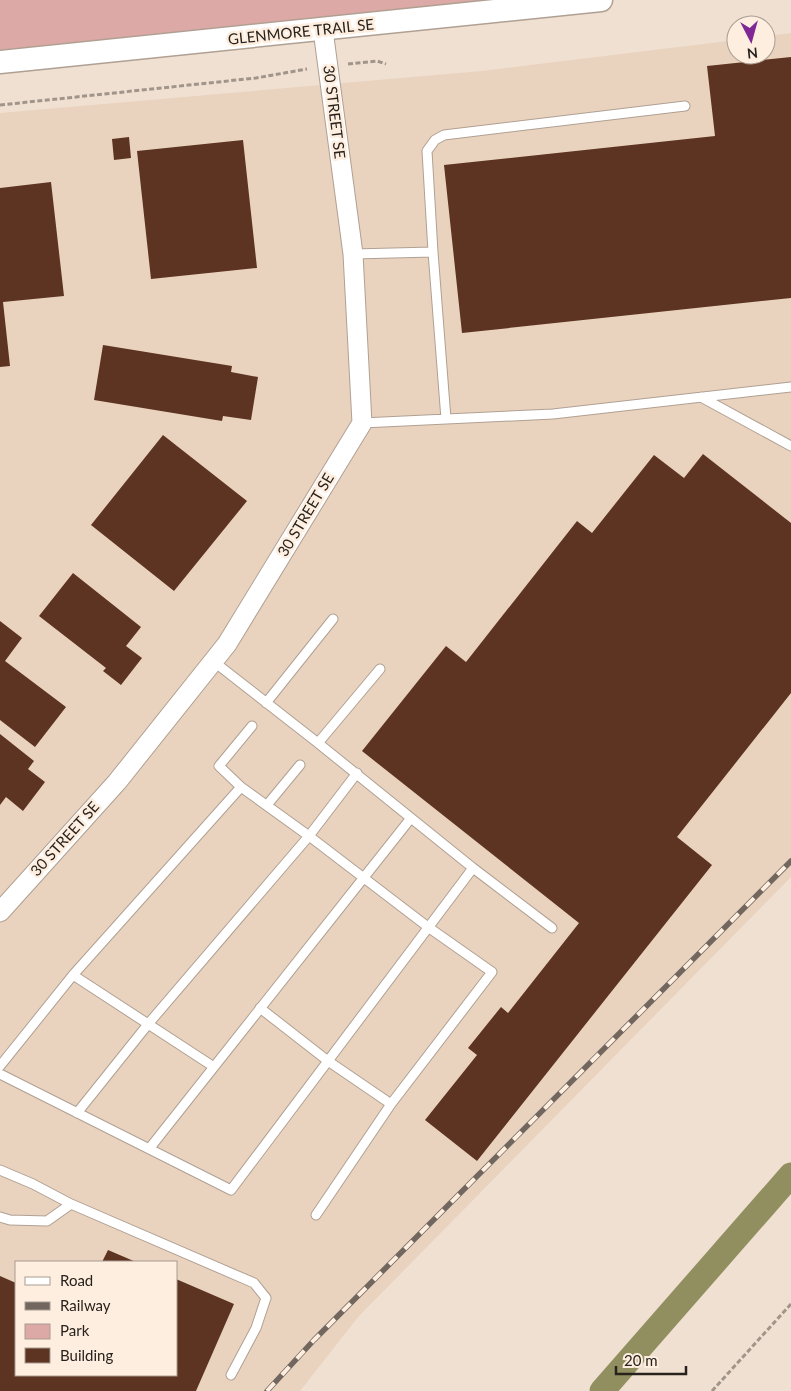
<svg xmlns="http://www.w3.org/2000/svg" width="791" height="1391" viewBox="0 0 791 1391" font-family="Lato,sans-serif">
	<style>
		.built { fill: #e9d3bf; fill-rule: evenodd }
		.green { fill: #dda9a6 }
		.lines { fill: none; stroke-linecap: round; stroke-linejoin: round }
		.canal { stroke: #918f5f; stroke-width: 25 }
		.building { fill: #5d3321 }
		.service-casing { stroke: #b0a093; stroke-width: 11 }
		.minor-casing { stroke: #b0a093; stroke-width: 21 }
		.tertiary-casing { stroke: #b0a093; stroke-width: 25 }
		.path { stroke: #a1958a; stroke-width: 3; stroke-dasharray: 5 2.5; stroke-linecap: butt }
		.service { stroke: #fff; stroke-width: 9 }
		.minor { stroke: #fff; stroke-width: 19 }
		.tertiary { stroke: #fff; stroke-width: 22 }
		.rail-casing { stroke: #71675f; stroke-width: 5.5 }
		.rail { stroke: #feeedf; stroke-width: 4; stroke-dasharray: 11; stroke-linecap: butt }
		.labels { text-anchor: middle; stroke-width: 5; stroke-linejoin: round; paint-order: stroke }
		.street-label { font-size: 15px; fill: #28221d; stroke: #feeedf }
	</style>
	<rect width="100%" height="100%" fill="#f0e0d2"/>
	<path class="built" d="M791,33V877L359,1316L300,1391H0V113L482,71L736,40V55H766V36ZM16,1262H176V1375H16Z"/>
	<path class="green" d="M0,0H499L0,53Z"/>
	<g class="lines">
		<path class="canal" d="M602,1391L791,1175"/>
	</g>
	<path class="building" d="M791,57V298L462,333L444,165L715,136L707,66Z
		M129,137L131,158L114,160L112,139Z
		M243,140L257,268L151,279L137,151Z
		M51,182L64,296L3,302L10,366L0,367V188Z
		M103,345L232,366L231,372L258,377L251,420L223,416L222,421L94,400Z
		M163,435L247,501L174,591L91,525Z
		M703,454L791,523V693L677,837L712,865L477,1161L425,1120L477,1055L468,1048L501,1007L508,1013L579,923L362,751L446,646L466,662L577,521L592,533L654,455L684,478Z
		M73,573L141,627L126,646L142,658L121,685L103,671L106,668L39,616Z
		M0,621L22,638L5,661L66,707L35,747L0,720Z
		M0,734L34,761L28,769L45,782L23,811L6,797L0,805Z
		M108,1250L136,1262H102Z
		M0,1276L16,1283V1375H176V1279L234,1304L196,1391H0Z"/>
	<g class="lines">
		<defs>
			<path id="service" d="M433,252L427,151L435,140L444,135L685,106
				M353,254L433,252L446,419
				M701,397L791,446
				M362,423L553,414L791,387
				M213,661L318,743L380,669
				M266,703L333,619
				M241,787L219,766L252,726
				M267,805L300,765
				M473,868L552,928
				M73,975L214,1067
				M260,1008L328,1061L391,1104L316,1215
				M0,1066L73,975L241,787L309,836L357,773
				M0,1074L231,1190L473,868L318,743
				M77,1113L149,1023L309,836L428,927L492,972L391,1104
				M149,1149L411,818
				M0,1170L33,1184L71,1204
				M0,1217L10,1220L47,1221L71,1204L254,1283L266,1298L256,1328L231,1375"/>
			<path id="minor" d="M0,912L117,782L227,644L362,423L353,254L323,30"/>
			<path id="tertiary" d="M0,62L601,0"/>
		</defs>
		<use href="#service" class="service-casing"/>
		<use href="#minor" class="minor-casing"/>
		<use href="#tertiary" class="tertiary-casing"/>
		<path class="path" d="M348,64L377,61L386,64
			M0,105L256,78L307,69
			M712,1391L791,1304"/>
		<use href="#service" class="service"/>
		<use href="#minor" class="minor"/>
		<use href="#tertiary" class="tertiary"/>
		<defs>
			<path id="rail" d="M267,1391L314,1340L791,861"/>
		</defs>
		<use href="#rail" class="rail-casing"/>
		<use href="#rail" class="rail"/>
	</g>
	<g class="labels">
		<g class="street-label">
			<text transform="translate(301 32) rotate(-6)" y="5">GLENMORE TRAIL SE</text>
			<text transform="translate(334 112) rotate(83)" y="5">30 STREET SE</text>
			<text transform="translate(306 515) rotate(-59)" y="5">30 STREET SE</text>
			<text transform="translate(65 839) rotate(-48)" y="5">30 STREET SE</text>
		</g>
	</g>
	<rect x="15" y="1261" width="162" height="115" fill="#feeedf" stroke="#a89c91"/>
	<rect x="25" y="1277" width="25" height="8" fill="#ffffff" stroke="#a89c91"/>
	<text x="60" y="1286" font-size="15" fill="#28221d">Road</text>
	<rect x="25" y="1302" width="25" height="8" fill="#71675f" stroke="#a89c91"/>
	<text x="60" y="1311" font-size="15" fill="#28221d">Railway</text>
	<rect x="25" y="1324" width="25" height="15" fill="#dda9a6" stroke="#a89c91"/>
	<text x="60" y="1336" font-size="15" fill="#28221d">Park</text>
	<rect x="25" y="1348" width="25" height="15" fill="#5d3321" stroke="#a89c91"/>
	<text x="60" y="1361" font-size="15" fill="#28221d">Building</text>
	<g transform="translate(751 40) rotate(174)"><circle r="24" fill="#feeedf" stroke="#a89c91"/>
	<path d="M0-4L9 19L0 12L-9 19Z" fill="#7e2795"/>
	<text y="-8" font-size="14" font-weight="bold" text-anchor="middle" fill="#28221d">N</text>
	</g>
	<path d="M616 1366v8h70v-8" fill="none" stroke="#28221d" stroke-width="2.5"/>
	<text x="624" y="1366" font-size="15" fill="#28221d" stroke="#feeedf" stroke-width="4" paint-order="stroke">20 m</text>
</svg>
